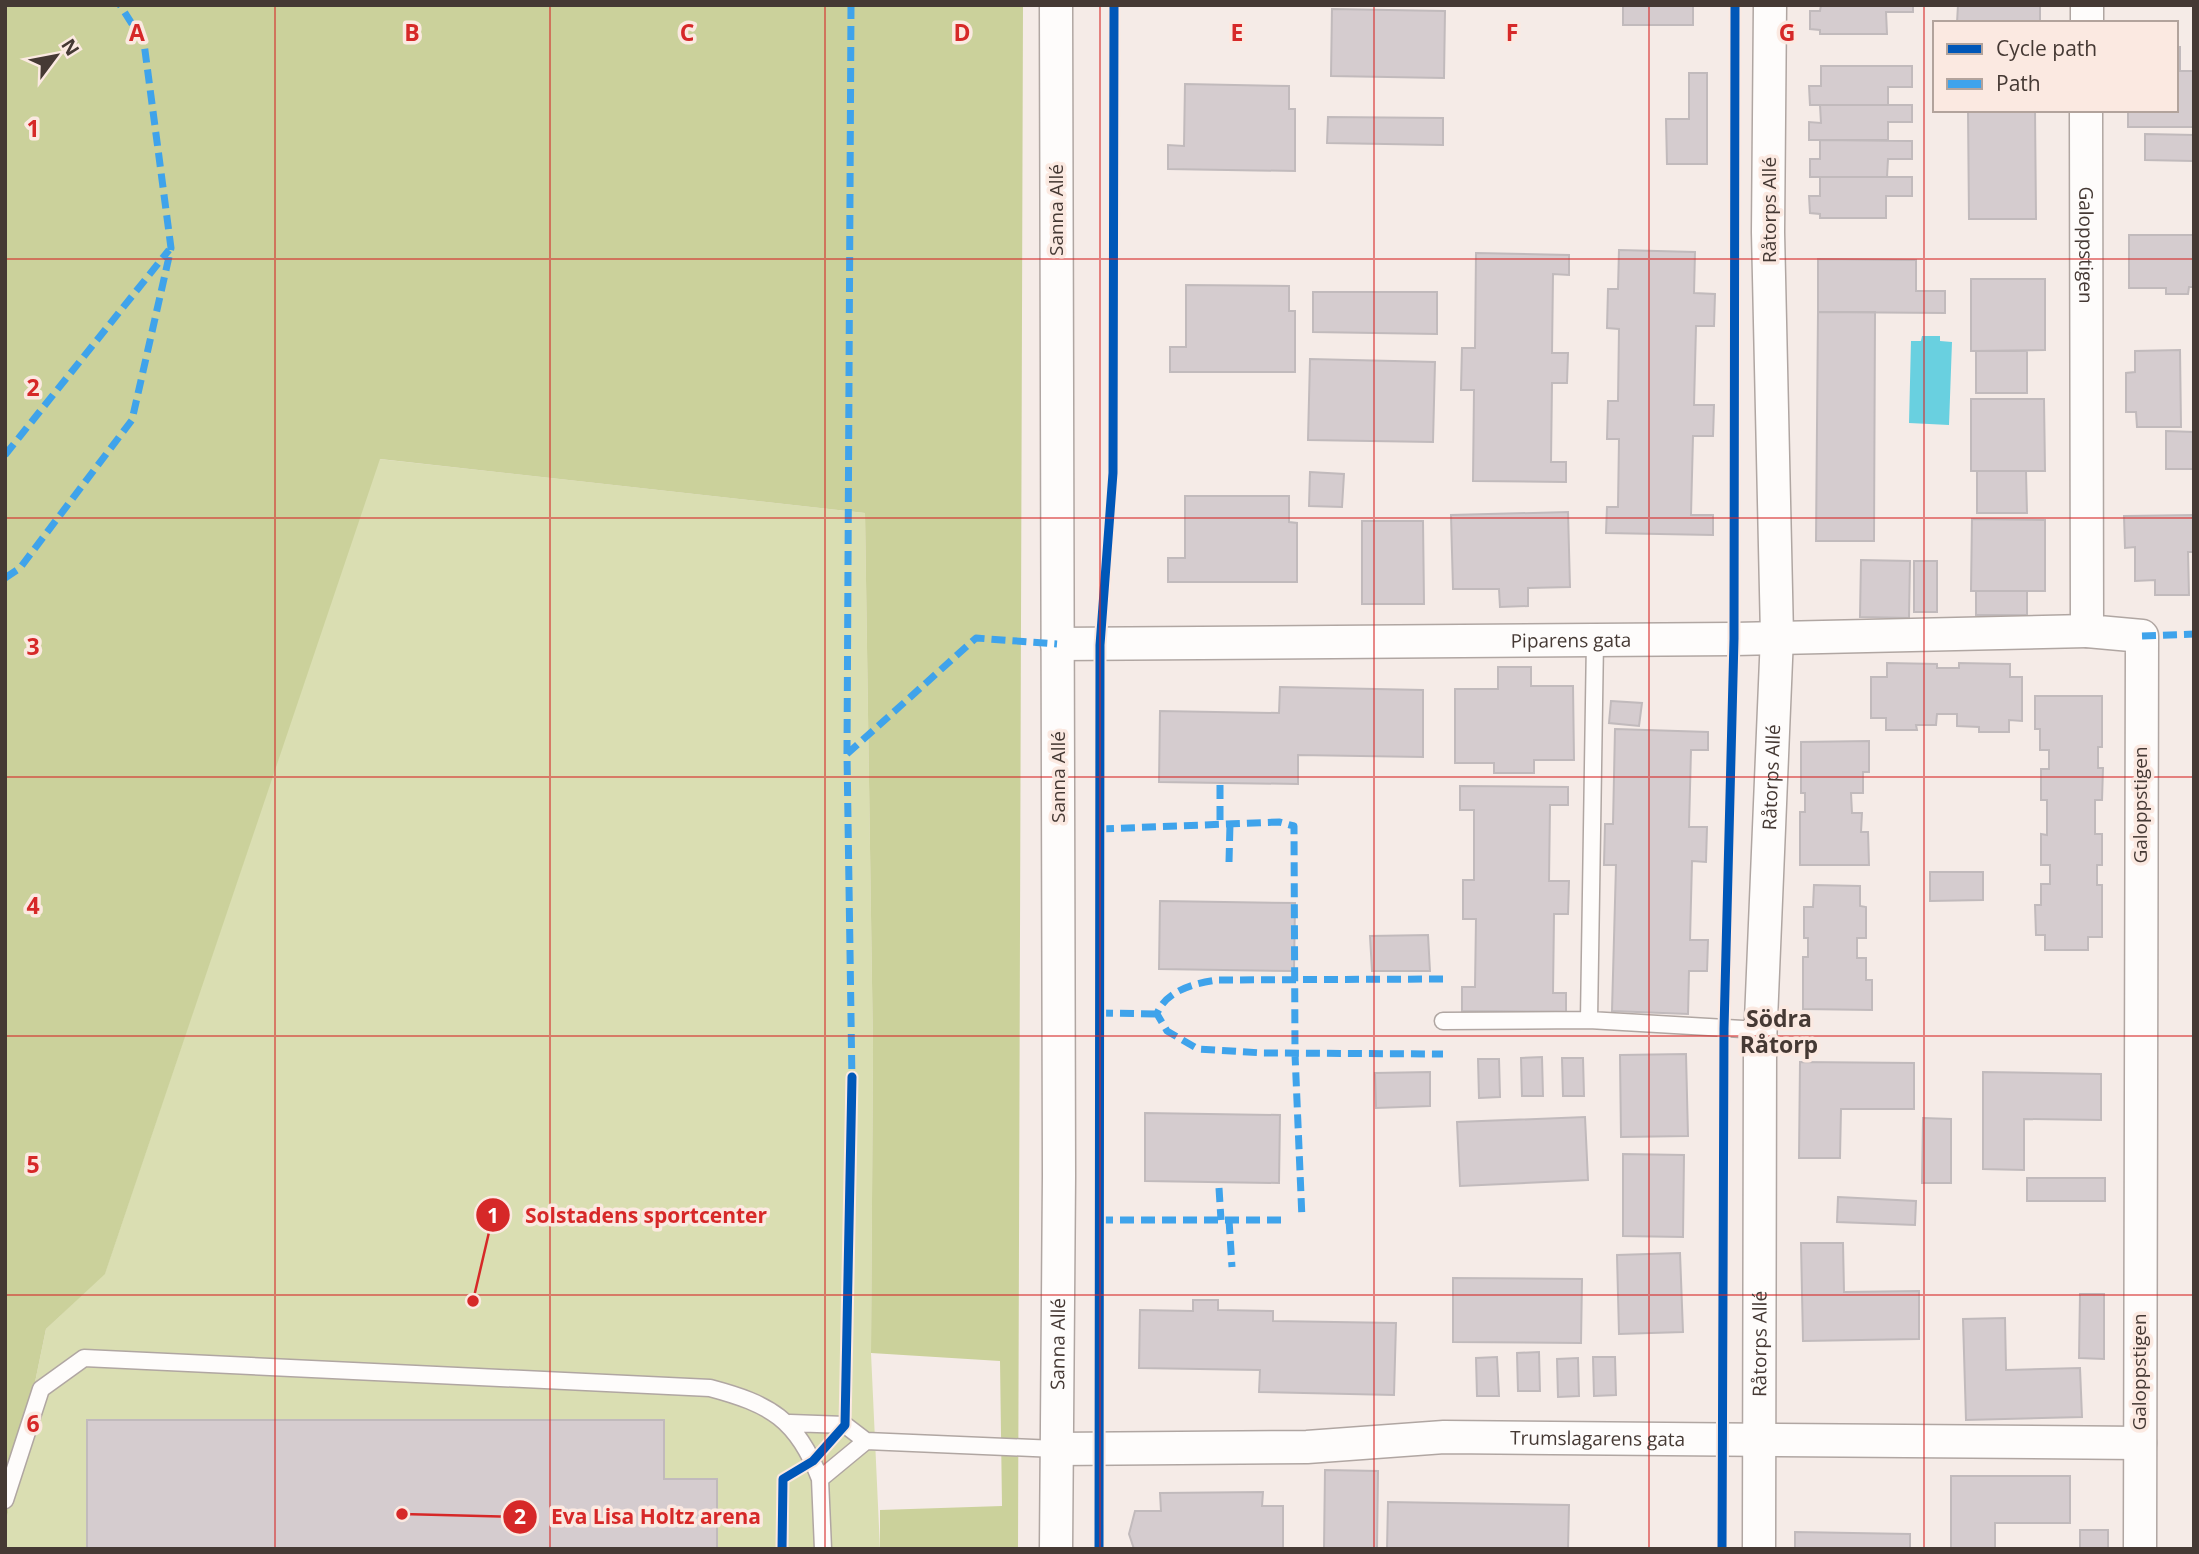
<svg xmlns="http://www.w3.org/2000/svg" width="2199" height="1554" viewBox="0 0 2199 1554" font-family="'Open Sans',sans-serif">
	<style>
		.green { fill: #dadeb2 }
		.forest { fill: #cbd19b }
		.water { fill: #69d0e0 }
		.building { fill: #d5cccf; stroke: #c1babc; stroke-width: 2 }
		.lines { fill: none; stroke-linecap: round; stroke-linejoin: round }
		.service-casing { stroke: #b0a6a2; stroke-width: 19 }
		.minor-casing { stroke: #b0a6a2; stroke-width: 35 }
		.service { stroke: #fefcfb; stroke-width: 16 }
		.minor { stroke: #fefcfb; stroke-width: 32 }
		.quiet { stroke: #3fa3eb; stroke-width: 7; stroke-dasharray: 14 7; stroke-linecap: butt }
		.cycleway-casing { stroke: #fbe9e1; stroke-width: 13 }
		.cycleway { stroke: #0057b8; stroke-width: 9 }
		.grid { fill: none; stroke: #d62828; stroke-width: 2; stroke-opacity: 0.55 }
		.labels { text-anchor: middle; stroke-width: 7; stroke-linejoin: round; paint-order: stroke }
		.street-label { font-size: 19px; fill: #453934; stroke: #fbe9e1 }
		.quarter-label { font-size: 23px; font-weight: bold; fill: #453934; stroke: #fbe9e1 }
		.grid-label { font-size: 23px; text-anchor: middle; font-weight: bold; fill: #d62828; stroke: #fbe9e1; stroke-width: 7; stroke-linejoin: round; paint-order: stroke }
		.leader { fill: none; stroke: #d62828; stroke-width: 2.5 }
		.callout-dot { fill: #d62828; stroke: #fbe9e1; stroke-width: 2.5 }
		.mark-label { font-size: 21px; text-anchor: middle; font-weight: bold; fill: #fff }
		.callout-label { font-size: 21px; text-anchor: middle; font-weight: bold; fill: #d62828; stroke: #fbe9e1; stroke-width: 7; stroke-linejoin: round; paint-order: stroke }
	</style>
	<rect width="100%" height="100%" fill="#f5ebe7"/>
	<path class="green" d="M379,459L865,513L873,1049L871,1353L880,1549H5V1527L46,1329L105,1273Z"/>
	<path class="forest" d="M5,5H1023L1018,1549H880V1510L1002,1506L1000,1361L871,1353L873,1049L865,513L380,459L105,1274L46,1329L5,1527Z"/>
	<path class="water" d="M1922,336H1940V341L1952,342L1949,425L1909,423L1911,341H1921Z"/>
	<path class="building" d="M1623,5H1693V25H1623Z
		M1821,5H1913V12H1886L1887,34H1820V30L1810,29V11H1820Z
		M1958,5H2040V23H1957Z
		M1332,9L1445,11L1444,78L1331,76Z
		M2176,47H2180V71H2194V127H2128V110H2176Z
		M1821,66H1912V87H1888V105H1810L1809,86H1821Z
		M1689,73H1707V164H1667L1666,119H1689Z
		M1185,84L1289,86V109H1295V171L1168,169V145L1184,146Z
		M1820,105H1912V122H1888V140H1809V122L1821,123Z
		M1968,110H2035L2036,219H1969Z
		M1328,117L1443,118V145L1327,143Z
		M2145,134L2194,135L2193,161L2145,160Z
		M1820,140L1912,141V159H1888L1887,177H1810V159H1820Z
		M1820,177H1912V196H1886V218H1820V214L1810,213L1809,196H1820Z
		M2129,235H2194V287H2189L2188,294H2166V288H2129Z
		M1619,250L1695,252L1694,293L1715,294L1714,326H1696L1694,405H1714L1713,436H1693L1691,515H1713V535L1606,533L1607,507H1618L1619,439H1607L1608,401H1618L1619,329L1607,328L1608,289H1618Z
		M1476,253L1569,255V275L1553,274L1552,353H1568L1567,383H1552L1551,462H1566V482L1473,481L1474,390H1461L1462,348H1475Z
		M1818,259L1916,260V291H1945V313L1818,312Z
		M1971,279H2045V350L1971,351Z
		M1186,285L1289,286V311H1295V372H1170V347H1186Z
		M1313,292H1437V334L1313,332Z
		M1818,312H1875L1874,541H1816Z
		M2180,350L2181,427H2137L2136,412H2126V373L2135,372V351Z
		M1976,351H2027V393H1976Z
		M1310,359L1435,362L1433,442L1308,440Z
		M1971,399H2044L2045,471H1971Z
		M2166,431L2194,432V469H2166Z
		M1977,471H2026L2027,513H1977Z
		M1310,472L1344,474L1342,507L1309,506Z
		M1185,496H1289V522L1297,523V582H1168V558H1185Z
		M1568,512L1570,587L1528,588V606L1500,607L1499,589H1453L1451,515Z
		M2194,515V552H2188L2189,595H2155V580L2135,581V547L2125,548L2124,516Z
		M1972,519L2045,520V591H1971Z
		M1362,521H1423L1424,604H1362Z
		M1861,560L1910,561L1909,618L1860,617Z
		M1914,561H1937V612H1914Z
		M1976,591H2027V615H1976Z
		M1887,663L1937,664V668H1959V663L2010,664V677H2022V721L2009,720V732H1979V727L1957,726V714H1937L1936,725H1916L1917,730H1886V718H1871V677H1887Z
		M1498,667H1531V686H1573L1574,760H1534V773H1494V763H1455V689H1498Z
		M1280,687L1423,690V757L1298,755V784L1159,782L1160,711L1279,713Z
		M2035,696H2102V747H2098V768H2103L2102,800H2095V834H2102V865H2097V885H2102V937H2088V950H2045V935H2036L2035,905H2041V884H2050V865H2041V834L2047,835V800H2041V769H2049V750H2040V729H2035Z
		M1611,701L1642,703L1639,726L1609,723Z
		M1615,729L1708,732V750H1691L1689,827H1707L1706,862L1692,861L1690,940H1708L1707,971H1689L1688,1014L1612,1011L1616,865H1604L1605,824H1613Z
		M1869,741V772H1863V793H1851L1852,813H1862L1861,832H1868L1869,865H1800V812H1805V793H1801V742Z
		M1460,786L1568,787V805H1550L1549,881H1569L1568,914H1554L1553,993H1566V1012L1462,1011V987H1475L1476,919H1463V880H1474V810H1460Z
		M1930,872H1983V900L1930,901Z
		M1814,885L1860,886V906L1866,907V938H1857V958H1866V980H1872V1010L1803,1009V957H1808V938H1804V907H1813Z
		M1160,901L1295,903L1294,971L1159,969Z
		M1428,935L1430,971H1372L1370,936Z
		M1686,1054L1688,1136L1621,1137L1620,1055Z
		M1542,1057L1543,1096H1522L1521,1058Z
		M1562,1058H1583L1584,1096H1563Z
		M1478,1059H1499L1500,1097L1479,1098Z
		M1800,1062L1914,1063V1109H1841L1840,1158H1799Z
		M1430,1072V1106L1376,1108L1375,1073Z
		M1983,1072L2101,1074V1120L2024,1119V1170L1983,1169Z
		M1145,1113L1280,1115L1279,1183L1145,1181Z
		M1585,1117L1588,1180L1460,1186L1457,1122Z
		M1923,1118L1951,1119V1183H1922Z
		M1623,1154L1684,1155L1683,1237L1623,1236Z
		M2027,1178H2105V1201H2027Z
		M1838,1197L1916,1201L1915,1225L1837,1222Z
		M1801,1243H1843L1844,1292L1919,1291V1339L1803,1341Z
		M1680,1253L1683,1332L1619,1334L1617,1255Z
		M1453,1278L1582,1279L1581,1343L1453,1342Z
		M2080,1294H2104V1359L2079,1358Z
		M1193,1300H1218V1310L1273,1311V1321L1396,1323L1394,1395L1259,1392L1260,1370L1139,1368L1140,1310L1193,1311Z
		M2005,1318L2006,1370L2080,1368L2082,1417L1966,1420L1963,1319Z
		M1539,1352L1540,1391H1518L1517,1353Z
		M1497,1357L1499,1396H1477L1476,1358Z
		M1593,1357H1615L1616,1395L1594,1396Z
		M1578,1358L1579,1396L1558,1397L1557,1359Z
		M87,1420H664V1479H717V1549H87Z
		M1325,1470L1378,1471L1377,1549H1324Z
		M1951,1476H2070V1523H1995V1549H1951Z
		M1263,1492L1262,1506H1283V1549H1134L1129,1534L1135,1511H1161L1160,1493Z
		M1388,1502L1569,1505L1568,1549H1387Z
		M2080,1530H2108V1549H2080Z
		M1795,1532L1910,1534V1549H1795Z"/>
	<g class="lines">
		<defs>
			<path id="service" d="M1595,640L1589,1020L1760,1030
				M1443,1021L1589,1020
				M790,1423L845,1425L866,1441
				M5,1500L41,1389L84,1358L710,1388C770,1404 797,1419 820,1479
				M823,1549L820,1479L866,1441L1056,1449"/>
			<g id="minor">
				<path d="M2087,23V5"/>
				<path id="s1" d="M2086,110L2087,631L2142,636L2140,1549"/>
				<path id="s2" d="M1057,644L1734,639L2087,631"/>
				<path id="s3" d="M1056,1449L1307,1447L1444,1437L2140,1443"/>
				<path id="s4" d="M1056,1549L1059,1176L1056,5"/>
				<path id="s5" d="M1759,1549L1760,1044L1777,636L1768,232L1770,5"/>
			</g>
		</defs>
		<use href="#service" class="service-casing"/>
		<use href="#minor" class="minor-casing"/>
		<use href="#service" class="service"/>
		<use href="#minor" class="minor"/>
		<path class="quiet" d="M851,5L847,754L852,1083
			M5,455L169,250
			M5,578L20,568L132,420L171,248L144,43L120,5
			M2142,636L2194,634
			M847,754L976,638L1057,644
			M1220,785V825
			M1100,829L1279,822L1294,826L1295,1054L1302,1219
			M1229,862L1230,824
			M1443,979L1217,980C1195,983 1165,991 1157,1014L1167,1031L1198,1049L1263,1053L1443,1054
			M1099,1013L1157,1014
			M1219,1188L1221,1220
			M1099,1220H1284
			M1229,1220L1232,1267"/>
		<defs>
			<path id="cycleway" d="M782,1549L783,1479L813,1461L845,1425L852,1077
				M1099,1549L1100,645L1113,473L1114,5
				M1722,1549L1724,1029L1734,639L1735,5"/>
		</defs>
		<use href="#cycleway" class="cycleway-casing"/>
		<use href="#cycleway" class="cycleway"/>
	</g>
	<path class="grid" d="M275,5V1549M550,5V1549M825,5V1549M1100,5V1549M1374,5V1549M1649,5V1549M1924,5V1549M5,259H2194M5,518H2194M5,777H2194M5,1036H2194M5,1295H2194"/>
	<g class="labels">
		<g class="street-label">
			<text transform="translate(1056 210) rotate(-90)" y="7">Sanna Allé</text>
			<text transform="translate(1769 210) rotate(-90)" y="7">Råtorps Allé</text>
			<text dy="7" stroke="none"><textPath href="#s1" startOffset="135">Galoppstigen</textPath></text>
			<text dy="7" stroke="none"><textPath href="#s2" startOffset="514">Piparens gata</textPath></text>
			<text transform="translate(1058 777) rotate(-90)" y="7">Sanna Allé</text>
			<text dy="7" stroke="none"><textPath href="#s5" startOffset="772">Råtorps Allé</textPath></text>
			<text transform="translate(2140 805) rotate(-90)" y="7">Galoppstigen</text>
			<text dy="7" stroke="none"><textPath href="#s4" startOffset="205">Sanna Allé</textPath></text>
			<text dy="7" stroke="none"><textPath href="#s5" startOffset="205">Råtorps Allé</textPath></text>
			<text transform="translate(2139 1372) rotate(-90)" y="7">Galoppstigen</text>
			<text dy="7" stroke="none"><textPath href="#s3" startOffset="542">Trumslagarens gata</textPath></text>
		</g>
		<g class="quarter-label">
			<text x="1779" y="1027">Södra<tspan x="1779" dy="26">Råtorp</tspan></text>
		</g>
	</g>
	<g class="grid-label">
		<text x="137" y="41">A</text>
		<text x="412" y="41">B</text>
		<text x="687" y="41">C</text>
		<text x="962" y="41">D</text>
		<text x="1237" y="41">E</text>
		<text x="1512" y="41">F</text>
		<text x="1787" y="41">G</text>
		<text x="33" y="137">1</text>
		<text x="33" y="396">2</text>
		<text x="33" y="655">3</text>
		<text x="33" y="914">4</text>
		<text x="33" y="1173">5</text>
		<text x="33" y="1432">6</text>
	</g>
	<path class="leader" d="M473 1301L493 1215M402 1514L520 1517"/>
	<g class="callout-dot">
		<circle cx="473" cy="1301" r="7"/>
		<circle cx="402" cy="1514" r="7"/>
		<circle cx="493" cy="1215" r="18"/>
		<circle cx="520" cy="1517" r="18"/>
	</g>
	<g class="mark-label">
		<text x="493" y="1223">1</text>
		<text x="520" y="1524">2</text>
	</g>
	<g class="callout-label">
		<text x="646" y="1223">Solstadens sportcenter</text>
		<text x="656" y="1524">Eva Lisa Holtz arena</text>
	</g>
	<rect width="2199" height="1554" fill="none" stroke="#453934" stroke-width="14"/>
	<rect x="1933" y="21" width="245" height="91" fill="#fbe9e1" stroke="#b2a39c" stroke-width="2"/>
	<rect x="1947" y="44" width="35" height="10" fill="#0057b8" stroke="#b2a39c" stroke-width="2"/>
	<text x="1996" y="56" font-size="21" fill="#453934">Cycle path</text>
	<rect x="1947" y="79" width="35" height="10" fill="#3fa3eb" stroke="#b2a39c" stroke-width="2"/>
	<text x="1996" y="91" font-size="21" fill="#453934">Path</text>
	<g transform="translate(56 56) rotate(58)" stroke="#fbe9e1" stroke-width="5" paint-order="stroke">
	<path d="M0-5L12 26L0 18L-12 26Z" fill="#453934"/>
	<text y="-10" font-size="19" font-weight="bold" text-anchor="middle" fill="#453934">N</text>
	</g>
</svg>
